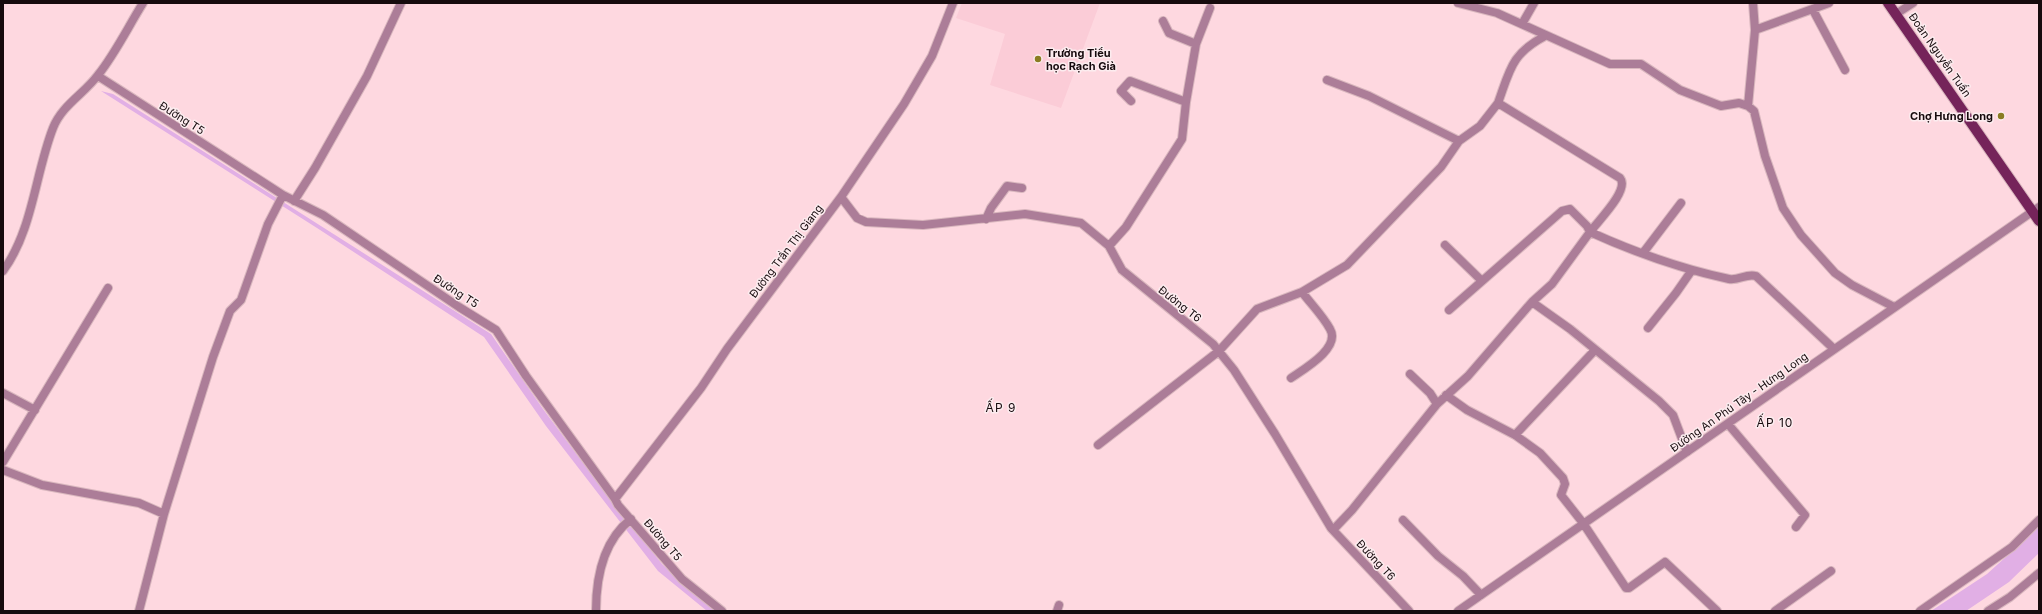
<svg xmlns="http://www.w3.org/2000/svg" width="2042" height="614" viewBox="0 0 2042 614" font-family="Inter,sans-serif">
	<style>
		.built { fill: #fbccd7 }
		.water { fill: #e1afe5 }
		.lines { fill: none; stroke-linecap: round; stroke-linejoin: round }
		.minor-casing { stroke: #d9b7be; stroke-width: 10 }
		.major-casing { stroke: #d9b7be; stroke-width: 12 }
		.minor { stroke: #ac7d98; stroke-width: 8 }
		.major { stroke: #75245a; stroke-width: 10 }
		.poi-dot { fill: #8a7c22; stroke: #fcecef; stroke-width: 1.5 }
		.labels { text-anchor: middle; stroke-width: 3; stroke-linejoin: round; paint-order: stroke }
		.poi-label { font-size: 11px; font-weight: bold; fill: #160a0d; stroke: #fcecef; text-anchor: start }
		.street-label { font-size: 11px; fill: #160a0d; stroke: #fcecef }
		.neighbourhood-label { font-size: 12px; letter-spacing: 1px; fill: #160a0d; stroke: #fcecef }
	</style>
	<rect width="100%" height="100%" fill="#fed8e0"/>
	<path class="built" d="M962,3H1100L1061,108L990,85L1005,34L956,18Z"/>
	<path class="water" d="M101,91L113,94L491,334L543,409L601,487L662,564L685,585L717,611H707L658,571L546,426L484,337L317,228Z
		M2039,527V553L2009,582L1966,611H1931L1987,574Z"/>
	<g class="lines">
		<defs>
			<path id="minor" d="M1458,3L1497,13L1610,64H1641L1680,90L1721,106L1739,103L1748,106L1754,111L1765,156L1783,208L1801,235L1835,273L1852,285L1894,307
				M1753,3L1755,30
				M1813,10L1845,70
				M1896,14L1913,3
				M1163,21L1169,33L1196,44
				M1522,24L1534,3
				M98,76L283,195L323,215L459,307L496,330L526,376L615,499L618,505L682,579L722,611
				M1327,80L1369,96L1459,141
				M1131,101L1121,91L1130,81L1186,102
				M1748,106L1755,30L1829,3
				M841,197L857,218L866,222L923,225L1025,214L1081,223L1109,246L1122,270L1213,344L1234,370L1275,434L1331,528L1409,611
				M294,201L315,168L367,76L401,3
				M986,219L991,208L1007,186L1022,188
				M1445,245L1482,281
				M1109,246L1126,227L1182,139L1186,102L1196,44L1210,8
				M1643,253L1681,203
				M3,271C33,230 35,174 53,128C62,105 84,94 98,75C115,54 128,27 143,3
				M1532,302L1570,329L1659,401L1673,415L1687,452
				M1449,310L1562,211L1570,209L1587,226L1590,232C1598,221 1630,190 1620,178L1498,103C1510,70 1511,54 1545,36
				M1648,328L1676,293L1692,270
				M1410,374L1430,393L1437,404
				M1291,378C1304,369 1341,348 1330,329C1323,316 1311,304 1302,292
				M3,393L35,410
				M1446,395L1467,410L1515,435L1540,453L1563,478L1565,484L1561,495L1583,523L1626,588H1629L1665,562L1717,611
				M1728,424L1805,515L1796,527
				M1515,435L1595,350
				M1098,445L1219,351L1257,309L1302,292L1347,265L1441,167L1459,141L1480,126L1498,103
				M3,462L108,288
				M3,470L42,485L139,503L164,514
				M615,499L701,388L727,349L841,197L904,104L932,56L953,3
				M1403,520L1438,556L1463,576L1481,595
				M1333,530L1352,510L1437,404L1468,376L1532,302L1552,284L1590,232C1634,252 1682,269 1729,279C1739,281 1746,273 1756,276L1834,349
				M139,611L164,514L213,357L230,311L241,300L268,224L283,195
				M596,611C596,578 603,541 631,519
				M1057,611L1059,605
				M1458,611L2039,207
				M1775,611L1831,571
				M1920,611L2012,547L2039,520
				M1988,611L2010,597L2039,573"/>
			<path id="major" d="M1888,3L2039,221"/>
		</defs>
		<use href="#minor" class="minor-casing"/>
		<use href="#major" class="major-casing"/>
		<use href="#minor" class="minor"/>
		<use href="#major" class="major"/>
	</g>
	<g class="poi-dot">
		<circle cx="1038" cy="59" r="4"/>
		<circle cx="2001" cy="116" r="4"/>
	</g>
	<g class="labels">
		<g class="poi-label">
			<text x="1046" y="57">Trường Tiểu<tspan x="1046" dy="13">học Rạch Già</tspan></text>
			<text x="1993" y="120" text-anchor="end">Chợ Hưng Long</text>
		</g>
		<g class="street-label">
			<text transform="translate(1940 55) rotate(55)" y="4">Đoàn Nguyễn Tuấn</text>
			<text transform="translate(182 118) rotate(32)" y="4">Đường T5</text>
			<text transform="translate(786 251) rotate(-53)" y="4">Đường Trần Thị Giang</text>
			<text transform="translate(456 291) rotate(33)" y="4">Đường T5</text>
			<text transform="translate(1180 304) rotate(38)" y="4">Đường T6</text>
			<text transform="translate(1739 402) rotate(-35)" y="4">Đường An Phú Tây - Hưng Long</text>
			<text transform="translate(663 540) rotate(49)" y="4">Đường T5</text>
			<text transform="translate(1376 560) rotate(47)" y="4">Đường T6</text>
		</g>
		<g class="neighbourhood-label">
			<text x="1001" y="412">ẤP 9</text>
			<text x="1775" y="427">ẤP 10</text>
		</g>
	</g>
	<rect width="2042" height="614" fill="none" stroke="#160a0d" stroke-width="8"/>
</svg>
